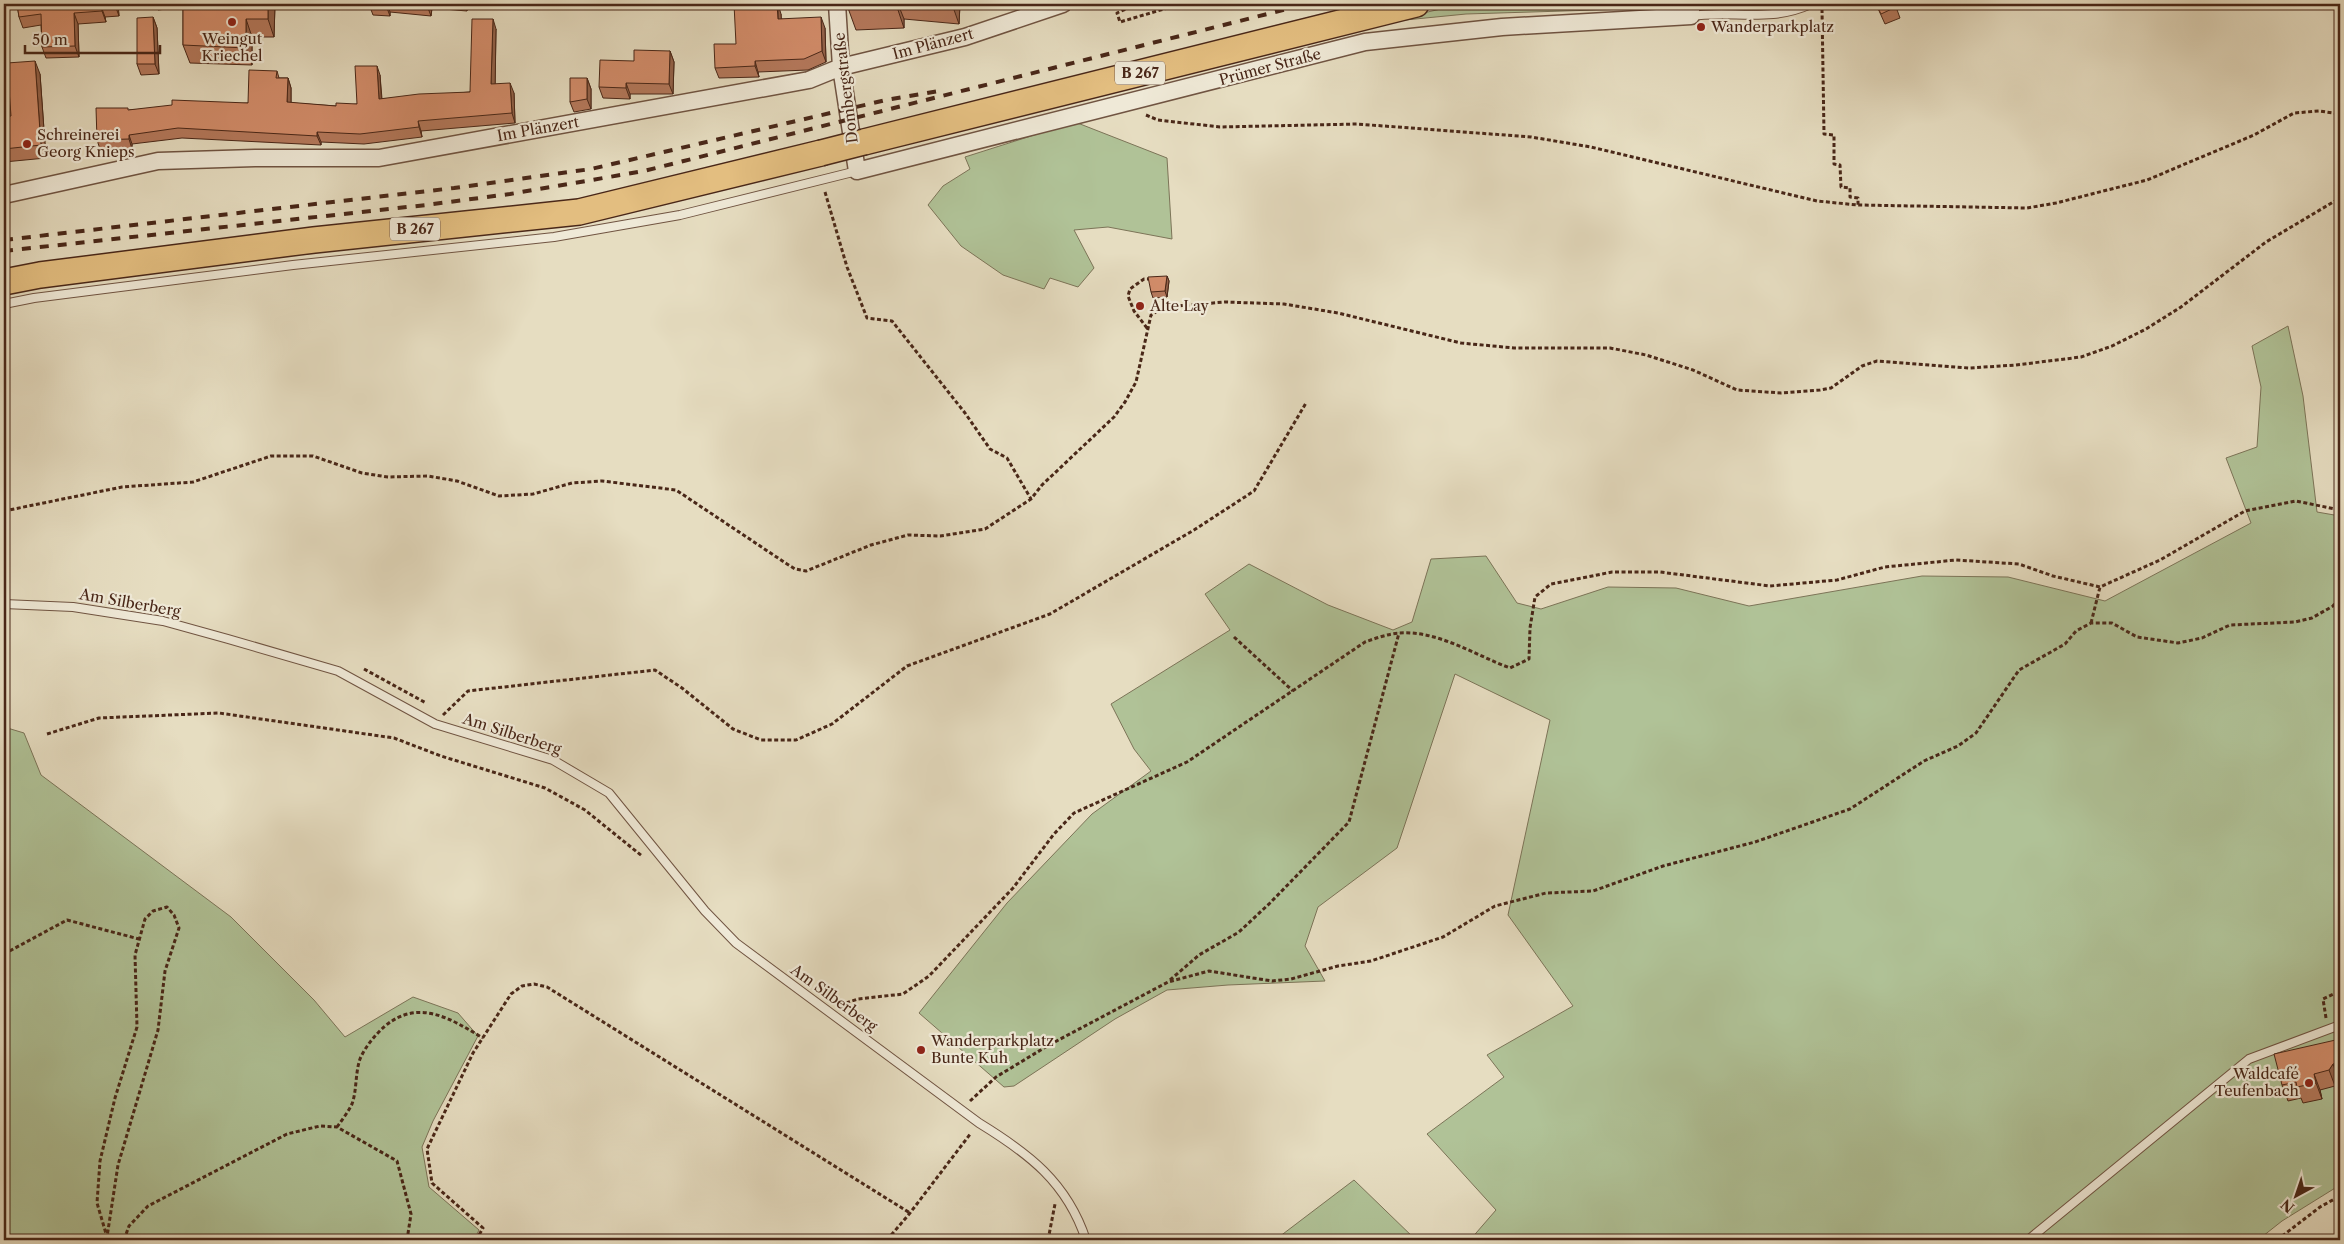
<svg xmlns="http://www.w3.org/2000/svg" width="2344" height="1244" viewBox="0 0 2344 1244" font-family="'Libre Caslon Text',serif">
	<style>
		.green { fill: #b0c297; stroke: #7c7458 }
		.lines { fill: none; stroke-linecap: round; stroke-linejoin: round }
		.service-casing { stroke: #705442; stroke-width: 10 }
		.minor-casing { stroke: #705442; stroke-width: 19 }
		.primary-casing { stroke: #492718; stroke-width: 28 }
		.path { stroke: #492718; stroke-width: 3; stroke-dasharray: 4 2.5; stroke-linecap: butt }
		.service { stroke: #efe9d7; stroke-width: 8 }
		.minor { stroke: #efe9d7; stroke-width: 16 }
		.primary { stroke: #e3be80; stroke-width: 25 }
		.rail { stroke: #492718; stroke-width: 4; stroke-dasharray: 9 9; stroke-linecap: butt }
		.primary-bridge-casing { stroke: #492718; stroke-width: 28; stroke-linecap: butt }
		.primary-bridge { stroke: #e3be80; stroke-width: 25 }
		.wall { fill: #b5795c; stroke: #492718 }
		.shaded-wall { fill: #94634b; stroke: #492718 }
		.building { fill: #d38d6b; stroke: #492718 }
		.poi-dot { fill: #8f2418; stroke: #efe9d7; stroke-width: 2 }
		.labels { text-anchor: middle; stroke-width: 4.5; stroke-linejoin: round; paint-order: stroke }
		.shield { fill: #efe9d7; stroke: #7b6151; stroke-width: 1 }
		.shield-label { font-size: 14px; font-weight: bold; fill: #492718 }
		.poi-label { font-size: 15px; fill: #492718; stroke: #efe9d7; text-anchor: start }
		.street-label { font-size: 15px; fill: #492718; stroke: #efe9d7 }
	</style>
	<rect width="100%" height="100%" fill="#e6ddc1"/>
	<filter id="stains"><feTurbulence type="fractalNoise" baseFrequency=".004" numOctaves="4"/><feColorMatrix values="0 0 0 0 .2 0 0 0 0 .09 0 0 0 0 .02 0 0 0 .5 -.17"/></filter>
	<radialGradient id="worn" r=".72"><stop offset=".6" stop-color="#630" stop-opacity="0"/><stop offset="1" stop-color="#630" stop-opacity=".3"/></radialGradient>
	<path class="green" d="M1462,4H1672L1662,8L1466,14L1385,22Z
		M1075,122L1167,158L1172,239L1108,227L1074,230L1094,268L1078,287L1050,278L1044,289L1003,275L961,246L928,205L943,186L970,169L965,157Z
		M2288,326L2303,396L2317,512L2340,516V1185L2282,1221L2258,1240H1470L1496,1210L1427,1134L1504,1077L1487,1055L1573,1006L1508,915L1550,720L1455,674L1397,848L1318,907L1305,946L1325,981L1228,985L1167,990L1115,1019L1014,1086L1004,1087L919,1013L1007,903L1092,814L1151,771L1134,749L1111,704L1230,630L1205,594L1249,564L1328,605L1393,630L1412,622L1431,559L1486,556L1517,603L1541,609L1608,587L1676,588L1749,606L1922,576L2008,577L2105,601L2251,523L2226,458L2257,447L2261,387L2252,346Z
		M4,727L24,733L41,775L231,917L314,1000L345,1037L413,997L458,1013L478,1036L433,1121L422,1147L429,1187L479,1230L474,1240H4Z
		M1354,1180L1416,1240H1275Z"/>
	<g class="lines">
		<defs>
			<path id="service" d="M1691,16C1733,10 1769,23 1811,4
				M4,304L34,298L293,265L554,237L680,215L857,171
				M4,604L73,607L163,621L228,639L338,671L435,724L553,760L609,793L705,911L736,943L979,1123C1028,1153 1067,1182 1086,1240
				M2028,1240L2249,1059L2340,1025"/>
			<path id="minor" d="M837,4L841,67L857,171L1365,42L1502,27L1691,16V4
				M4,195L158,161L255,158H379L809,80L841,67L965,37L1063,4"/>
			<path id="primary" d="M864,142L1416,4
				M4,282L40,275L314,240L579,212L821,153"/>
		</defs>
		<use href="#service" class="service-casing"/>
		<use href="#minor" class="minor-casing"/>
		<use href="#primary" class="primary-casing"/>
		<path class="path" d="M1137,4L1117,13L1120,22L1181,4
			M1822,9L1824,134L1834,135V164L1840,165L1841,187L1850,188V197L1858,198V205
			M1146,115L1158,120L1220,127L1357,124L1531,137L1591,147L1817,201L1858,205L2027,208L2056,203L2147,180L2254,135L2294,113L2319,111L2340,114
			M825,192L847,267L867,318L892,321L965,413L990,449L1007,458L1031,499
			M1147,328L1134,311L1128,296L1130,289L1144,279H1150
			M4,511L122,487L193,482L271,456H313L362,473L388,477L428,476L457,481L499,496L533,494L572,483L602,481L676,490L787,564L795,569L806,571L871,545L908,535L940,536L985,529L1031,499L1042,485L1114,417L1125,402L1136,382L1151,315L1164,307L1225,302L1284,304L1338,313L1461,343L1514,348H1610L1646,355L1693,370L1737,390L1781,393L1820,390L1831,388L1862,366L1877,361L1969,368L2016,365L2081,357L2112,346L2146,329L2181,307L2266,242L2340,198
			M2091,623L2100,587
			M1234,637L1293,691
			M364,669L426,703
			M443,715L468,691L655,670L682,688L733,729L761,740H796L832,724L907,666L1050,614L1194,530L1254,491L1306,403
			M47,734L99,718L219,713L394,738L441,756L545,788L585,810L642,856
			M4,954L67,920L139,939
			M1170,980L1199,955L1239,932L1270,903L1349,822L1399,633
			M840,1005L858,999L903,994L929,976L1013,888L1054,834L1074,813L1187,762L1365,642C1376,638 1388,634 1399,633C1437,630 1475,655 1510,668L1529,659L1530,628L1535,597L1551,584L1612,572H1660L1770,586L1837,580L1885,567L1956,560L2019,564L2053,576L2100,587L2160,560L2245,511L2296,501L2340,510
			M2326,1018L2323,999L2340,991
			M970,1101L996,1077L1049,1045L1168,982L1209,971L1272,981L1291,979L1338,966L1371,961L1443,937L1495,906L1546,893L1593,891L1663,866L1755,842L1850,809L1924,761L1958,746L1976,733L2019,670L2065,644L2076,631L2091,623H2112L2137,637L2178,643L2202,638L2230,625L2295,622L2312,618L2333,606L2340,597
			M337,1127C342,1120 348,1112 352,1104C357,1090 355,1074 360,1059C365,1047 375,1035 385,1026C419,998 451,1019 483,1038
			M107,1240V1237L118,1165L158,1030L165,971L179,928L174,915L167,907L153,911L145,919L135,955L137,1027L115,1098L100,1161L97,1203L107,1237
			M124,1240L129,1226L148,1206L287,1134L320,1126L337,1127L397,1161L411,1214L407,1240
			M476,1240L483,1228L432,1183L427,1149L473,1053L511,994L522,986L534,984L547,987L910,1213
			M887,1240L910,1213L971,1133
			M1048,1240L1055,1204
			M2277,1240L2320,1207L2340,1196"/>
		<use href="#service" class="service"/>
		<use href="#minor" class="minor"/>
		<use href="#primary" class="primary"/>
		<path class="rail" d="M4,240L454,188L591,169L886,100L939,91
			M4,251L426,205L510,194L644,171L1307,4"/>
		<defs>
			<path id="primary-bridge" d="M821,153L864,142"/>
		</defs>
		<use href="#primary-bridge" class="primary-bridge-casing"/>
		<use href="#primary-bridge" class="primary-bridge"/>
	</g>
	<path class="wall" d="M17,4H118L119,16L105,17L106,22L78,24L79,57L46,58L42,47L41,25L23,28L19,17Z
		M156,4H275L274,37H252V65L190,63L183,45V7L158,10Z
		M370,4H467V11L432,8L431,16L390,12V16L373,15L370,7Z
		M848,4H960L959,24L904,19V28L856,30L848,8Z
		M1876,4H1895L1900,18L1885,24Z
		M1938,4H1975L1940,9Z
		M781,14V19L825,28L826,62L808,70L758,72L759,77L719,78L715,68L736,44Z
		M153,17L157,28L159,74L141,75L137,64Z
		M496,29L495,84L514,93L515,123L421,131L422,137L364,144L321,142V145L182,138L132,144V149H100L97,140L129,110L248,103L277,71L279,78H288L291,88V103L336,106L357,104L380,75L382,99L470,92Z
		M4,36L8,48L9,63L40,74L46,158L4,162V117L11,116L8,75L4,76Z
		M670,51L674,62L673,94H630V99L603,98L599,87L634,61Z
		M587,78L591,89V109L574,112L570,102Z
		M1167,276L1169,281L1167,297L1153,298L1151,292Z
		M2340,1039V1079L2339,1080L2335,1086L2320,1090L2322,1099L2303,1103L2301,1098L2288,1101L2282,1085Z"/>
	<path class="shaded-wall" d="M115,4H118L119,16L115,5Z
		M268,4H275L274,37L268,19Z
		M387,4L390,12V16L387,8Z
		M428,4H430L432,8L431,16L428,8Z
		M464,4H467V11Z
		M778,4L781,14L782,30L778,19Z
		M896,4H898L904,19V28Z
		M952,4H960L959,24Z
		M101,6L105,17L106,22L102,11Z
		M74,13L78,24L79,57L75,46Z
		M153,17L157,28L159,74L155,64Z
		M821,17L825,28L826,62L822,51Z
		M246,19L252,37V65L246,48Z
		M493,19L496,29L495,94L491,84Z
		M4,36L8,48L9,75L5,63Z
		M670,51L674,62L673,94L669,84Z
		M35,61L40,74L46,158L41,145Z
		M755,61L758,72L759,77L755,66Z
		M377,66L380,75L382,109L379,99Z
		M288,78L291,88V112L287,102Z
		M587,78L591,89V109L587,99Z
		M510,83L514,93L515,123L512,113Z
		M626,83L630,94V99L626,88Z
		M418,121L421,131L422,137L419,127Z
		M317,132L321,142V145L317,136Z
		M129,135L132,144V149L129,139Z
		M1167,276L1169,281L1167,297L1165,291Z
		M2333,1064L2339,1080L2335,1086L2329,1070Z
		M2314,1074L2320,1090L2322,1099L2316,1083Z"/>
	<path class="building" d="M17,4H115V5L101,6L102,11L74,13L75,46L42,47L41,14L19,17Z
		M183,4H268V19H246V48L183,45Z
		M370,4H428V8L387,4V8L370,7Z
		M734,4H777L778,19L821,17L822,51L804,59L755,61V66L715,68L714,44H736Z
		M848,4H896V6L848,8Z
		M1876,4H1895L1896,7L1881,14Z
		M153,17L155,64H137V18Z
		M472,19H493L491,84L510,83L512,113L418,121L419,127L360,134L317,132V136L178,128L129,135V139L97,140L96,108H128V110L172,105V100L248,103L249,70L277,71L276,78H288L287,102L336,106V103L357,104L355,66H377L379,99L419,94L470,92Z
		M4,36L5,63H4Z
		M634,50L670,51L669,84L626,83V88L599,87L600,60L634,61Z
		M35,61L41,145L4,149V117L11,116L7,63Z
		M570,78H587V99L570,102Z
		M1167,276L1165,291L1151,292L1148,277Z
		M2340,1039V1057L2338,1058V1062L2333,1064L2329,1070L2314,1074L2316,1083L2297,1087L2296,1082L2282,1085L2274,1054Z"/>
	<g class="poi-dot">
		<circle cx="232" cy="22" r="5"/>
		<circle cx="1701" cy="27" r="5"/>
		<circle cx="27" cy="144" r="5"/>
		<circle cx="1140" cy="306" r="5"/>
		<circle cx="921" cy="1050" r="5"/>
		<circle cx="2309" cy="1083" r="5"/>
	</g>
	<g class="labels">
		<g class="shield">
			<rect x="1115" y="61.5" width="50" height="23" rx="4"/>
			<rect x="390" y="217.5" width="50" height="23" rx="4"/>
		</g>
		<g class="shield-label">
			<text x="1140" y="78">B 267</text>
			<text x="415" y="234">B 267</text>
		</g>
		<g class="poi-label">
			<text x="1711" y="32">Wanderparkplatz</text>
			<text x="232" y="44" text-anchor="middle">Weingut<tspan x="232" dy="17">Kriechel</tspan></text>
			<text x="37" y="140">Schreinerei<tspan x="37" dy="17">Georg Knieps</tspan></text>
			<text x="1150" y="311">Alte Lay</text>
			<text x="931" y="1046">Wanderparkplatz<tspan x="931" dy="17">Bunte Kuh</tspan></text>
			<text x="2299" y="1079" text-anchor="end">Waldcafé<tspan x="2299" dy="17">Teufenbach</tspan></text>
		</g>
		<g class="street-label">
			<text transform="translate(933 44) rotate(-15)" y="5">Im Plänzert</text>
			<text transform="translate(1270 67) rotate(-15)" y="5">Prümer Straße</text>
			<text transform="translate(846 88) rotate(-97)" y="5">Dombergstraße</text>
			<text transform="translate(538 129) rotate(-10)" y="5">Im Plänzert</text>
			<text transform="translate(130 603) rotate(10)" y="5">Am Silberberg</text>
			<text transform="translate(512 734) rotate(18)" y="5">Am Silberberg</text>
			<text transform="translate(834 998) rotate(36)" y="5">Am Silberberg</text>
		</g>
	</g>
	<rect width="2344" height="1244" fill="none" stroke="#e6ddc1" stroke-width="20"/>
	<rect x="5" y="5" width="2334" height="1234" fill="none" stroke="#492718" stroke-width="2.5"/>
	<rect x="10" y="10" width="2324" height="1224" fill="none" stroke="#492718"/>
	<g transform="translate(2296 1196) rotate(220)" stroke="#efe9d7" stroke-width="4" paint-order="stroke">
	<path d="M0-4L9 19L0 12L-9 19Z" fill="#492718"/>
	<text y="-8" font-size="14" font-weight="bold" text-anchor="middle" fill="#492718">N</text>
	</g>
	<path d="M25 45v8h135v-8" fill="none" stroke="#492718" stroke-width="2.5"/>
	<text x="32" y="45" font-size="15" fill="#492718" stroke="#efe9d7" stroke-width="4" paint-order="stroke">50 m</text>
	<rect width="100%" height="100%" filter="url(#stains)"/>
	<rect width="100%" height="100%" fill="url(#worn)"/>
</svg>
